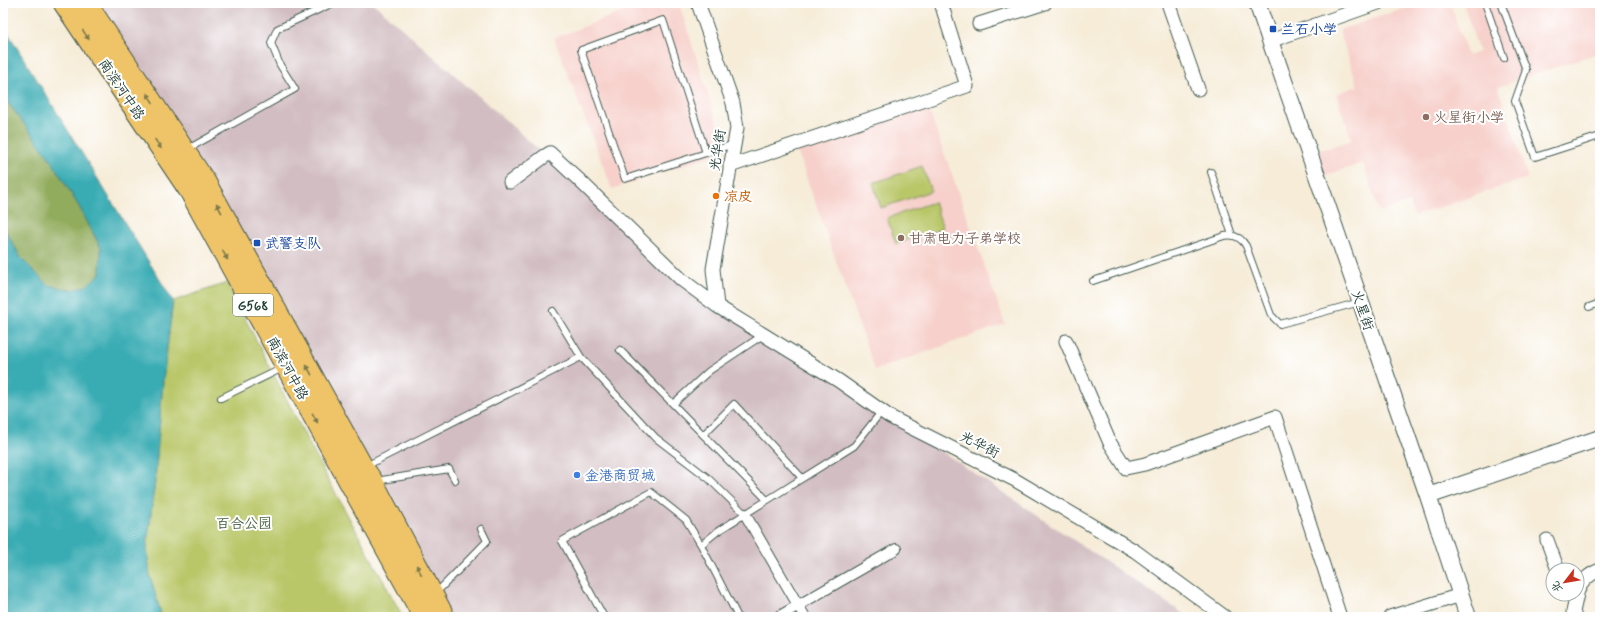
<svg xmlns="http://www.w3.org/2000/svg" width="1603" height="620" viewBox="0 0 1603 620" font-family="Mynerve,'LXGW WenKai TC',sans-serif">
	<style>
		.built { fill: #f7d0cb }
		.industrial { fill: #d2bec2 }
		.green { fill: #b9c769; stroke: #6c824e }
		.forest { fill: #92ac5d; stroke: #587448 }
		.water { fill: #39abb3; stroke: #2c7474 }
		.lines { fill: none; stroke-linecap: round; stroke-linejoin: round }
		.service-casing { stroke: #3f574d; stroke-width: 8 }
		.pedestrian-casing { stroke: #3f574d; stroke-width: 12 }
		.minor-casing { stroke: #3f574d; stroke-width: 15 }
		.tertiary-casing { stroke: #3f574d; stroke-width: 18 }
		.trunk-casing { stroke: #3f574d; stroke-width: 23 }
		.service { stroke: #fff; stroke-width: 6 }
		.pedestrian { stroke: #fff; stroke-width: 10 }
		.minor { stroke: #fff; stroke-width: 13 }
		.tertiary { stroke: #fff; stroke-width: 16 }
		.trunk { stroke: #efc469; stroke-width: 21 }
		.oneway { fill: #7d7a4c }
		.transit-dot { fill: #1a4fb4; stroke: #fff; stroke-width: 1.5 }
		.education-dot { fill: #8d6e63; stroke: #fff; stroke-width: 1.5 }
		.food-dot { fill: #e8710a; stroke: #fff; stroke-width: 1.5 }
		.shop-dot { fill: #3f7fe0; stroke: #fff; stroke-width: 1.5 }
		.labels { text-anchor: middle; stroke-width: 4; stroke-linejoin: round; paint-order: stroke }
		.shield { fill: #fff; stroke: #627771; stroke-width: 1 }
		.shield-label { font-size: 13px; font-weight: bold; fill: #1f3d34 }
		.transit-label { font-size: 14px; fill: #164399; stroke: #fff; text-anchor: start }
		.street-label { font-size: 14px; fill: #1f3d34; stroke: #fff }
		.education-label { font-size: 14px; fill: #785e54; stroke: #fff; text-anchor: start }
		.food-label { font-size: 14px; fill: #c56008; stroke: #fff; text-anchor: start }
		.shop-label { font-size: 14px; fill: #366cbe; stroke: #fff; text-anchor: start }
		.park-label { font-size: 14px; fill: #466041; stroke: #fff }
	</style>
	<rect width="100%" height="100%" fill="#fff"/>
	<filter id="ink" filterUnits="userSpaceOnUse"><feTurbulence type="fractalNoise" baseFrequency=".025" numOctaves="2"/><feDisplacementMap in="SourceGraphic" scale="8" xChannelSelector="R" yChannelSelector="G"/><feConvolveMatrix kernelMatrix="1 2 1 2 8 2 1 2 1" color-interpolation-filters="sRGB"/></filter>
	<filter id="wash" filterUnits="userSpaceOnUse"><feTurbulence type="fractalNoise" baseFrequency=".012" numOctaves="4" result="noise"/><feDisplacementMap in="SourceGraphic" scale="16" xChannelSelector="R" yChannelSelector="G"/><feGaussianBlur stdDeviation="0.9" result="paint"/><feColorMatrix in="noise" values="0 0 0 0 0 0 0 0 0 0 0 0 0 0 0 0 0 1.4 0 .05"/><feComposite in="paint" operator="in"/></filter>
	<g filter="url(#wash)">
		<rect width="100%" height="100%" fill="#f6ecd8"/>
		<path class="built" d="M646,3H679L719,129L716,154L612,189L554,38Z
			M1421,3H1450L1468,56L1479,52L1463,3H1600V52L1498,87L1528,178L1414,216L1410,202L1379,212L1363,163L1323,176L1315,152L1352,140L1336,94L1358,86L1339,30Z
			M927,105L1005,324L875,370L797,151Z"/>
		<path class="industrial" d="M75,3H373L684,278L1188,617H432Z"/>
		<path class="green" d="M922,166L931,191L881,208L873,183Z
			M934,202L943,228L896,244L887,218Z
			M227,283L316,457L403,617H162L150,576L147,547L155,481L163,381L173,301Z"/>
		<path class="forest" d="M3,96L51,160L80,208L101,248L100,274L86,287L72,290L48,285L21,258L3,226Z"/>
		<path class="water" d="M3,25L173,301L163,381L155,481L147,547L150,576L162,617H3V226L21,258L48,285L72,290L86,286L100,274L101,248L80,208L51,160L3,96Z"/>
	</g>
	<g filter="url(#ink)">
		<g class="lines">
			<defs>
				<path id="service" d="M1485,3L1504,58
					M1501,3L1526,70L1515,101L1535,157L1600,136
					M186,150L295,89L280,65L271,43L277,29L333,3
					M706,153L663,20L581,50L625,179L734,144
					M1211,172L1232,235
					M1093,281L1224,236C1234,234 1241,237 1246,246L1271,315L1280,324L1360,302
					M1589,307L1600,303
					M553,311L581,357
					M620,350L767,500
					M221,398L283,368
					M673,404L709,371L763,335
					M703,435L734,404L802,478
					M366,466L581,357L656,438L708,478L745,514
					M376,481L449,469L455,480
					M701,545L718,531L854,446L882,411
					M435,594L487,541L481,529
					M604,617L562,541L651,492L686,520L701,545L738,617"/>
				<path id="pedestrian" d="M745,514L805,617
					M778,617L896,549"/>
				<path id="minor" d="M698,3L733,103L737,128L713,269L717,306
					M1168,3L1198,89
					M979,24L1045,3
					M1270,41L1378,3
					M730,166L967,86L941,3
					M510,182L545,156L550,153L578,179L682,280L717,306L839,381L890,417L1015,480L1135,551L1225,617
					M1066,341L1110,443L1126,468L1145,464L1275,417L1340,617
					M1547,540L1558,570
					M1577,593C1581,581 1589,574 1600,570
					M1390,617L1461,595
					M1575,617L1573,612L1577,594"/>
				<path id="tertiary" d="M1257,3L1428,496L1468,617
					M1428,496L1600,438"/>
				<path id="trunk" d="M64,3L190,191L424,617
					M86,3L205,182L363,468L372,481L444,617"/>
			</defs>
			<use href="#service" class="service-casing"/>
			<use href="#pedestrian" class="pedestrian-casing"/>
			<use href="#minor" class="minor-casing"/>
			<use href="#tertiary" class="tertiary-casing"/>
			<use href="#trunk" class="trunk-casing"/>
			<use href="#service" class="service"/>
			<use href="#pedestrian" class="pedestrian"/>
			<use href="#minor" class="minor"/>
			<use href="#tertiary" class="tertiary"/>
			<use href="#trunk" class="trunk"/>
		</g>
		<defs><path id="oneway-solid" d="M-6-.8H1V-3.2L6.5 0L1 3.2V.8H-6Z"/></defs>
		<g class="oneway">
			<use href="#oneway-solid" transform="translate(86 35) rotate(56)"/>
			<use href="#oneway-solid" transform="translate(150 98) rotate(-124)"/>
			<use href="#oneway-solid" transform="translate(158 144) rotate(56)"/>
			<use href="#oneway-solid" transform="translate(219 208) rotate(-119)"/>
			<use href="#oneway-solid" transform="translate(225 255) rotate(61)"/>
			<use href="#oneway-solid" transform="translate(309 370) rotate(-119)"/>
			<use href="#oneway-solid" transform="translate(315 418) rotate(61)"/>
			<use href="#oneway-solid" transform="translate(419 570) rotate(-118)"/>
		</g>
	</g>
	<g class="transit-dot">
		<rect x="1269" y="25" width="8" height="8" rx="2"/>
		<rect x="253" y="239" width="8" height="8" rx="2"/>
	</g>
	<g class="education-dot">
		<circle cx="1426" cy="117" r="4"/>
		<circle cx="901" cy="238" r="4"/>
	</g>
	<circle class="food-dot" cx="716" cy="196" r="4"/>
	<circle class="shop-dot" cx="577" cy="475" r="4"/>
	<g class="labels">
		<rect class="shield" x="233" y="294" width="40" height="22" rx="3"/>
		<g class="shield-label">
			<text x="253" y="310">G568</text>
		</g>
		<g class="transit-label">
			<text x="1281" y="34">兰石小学</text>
			<text x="265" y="248">武警支队</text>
		</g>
		<g class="street-label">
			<text transform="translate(122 89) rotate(56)" y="5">南滨河中路</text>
			<text transform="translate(717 150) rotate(-81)" y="5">光华街</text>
			<text transform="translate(1363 310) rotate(71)" y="5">火星街</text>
			<text transform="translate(288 368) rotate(61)" y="5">南滨河中路</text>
			<text transform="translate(980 444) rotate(27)" y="5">光华街</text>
		</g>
		<g class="education-label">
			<text x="1434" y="122">火星街小学</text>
			<text x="909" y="243">甘肃电力子弟学校</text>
		</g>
		<g class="food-label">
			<text x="724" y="201">凉皮</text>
		</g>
		<g class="shop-label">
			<text x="585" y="480">金港商贸城</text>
		</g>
		<g class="park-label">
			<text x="244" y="528">百合公园</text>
		</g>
	</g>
	<rect width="1603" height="620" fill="none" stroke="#fff" stroke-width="16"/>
	<g transform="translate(1565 582) rotate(239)"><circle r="19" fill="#ffffff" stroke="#a5b1ae"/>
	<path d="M0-3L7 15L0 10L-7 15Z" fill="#c8321e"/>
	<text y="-6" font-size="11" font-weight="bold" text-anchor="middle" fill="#1f3d34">北</text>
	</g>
</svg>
